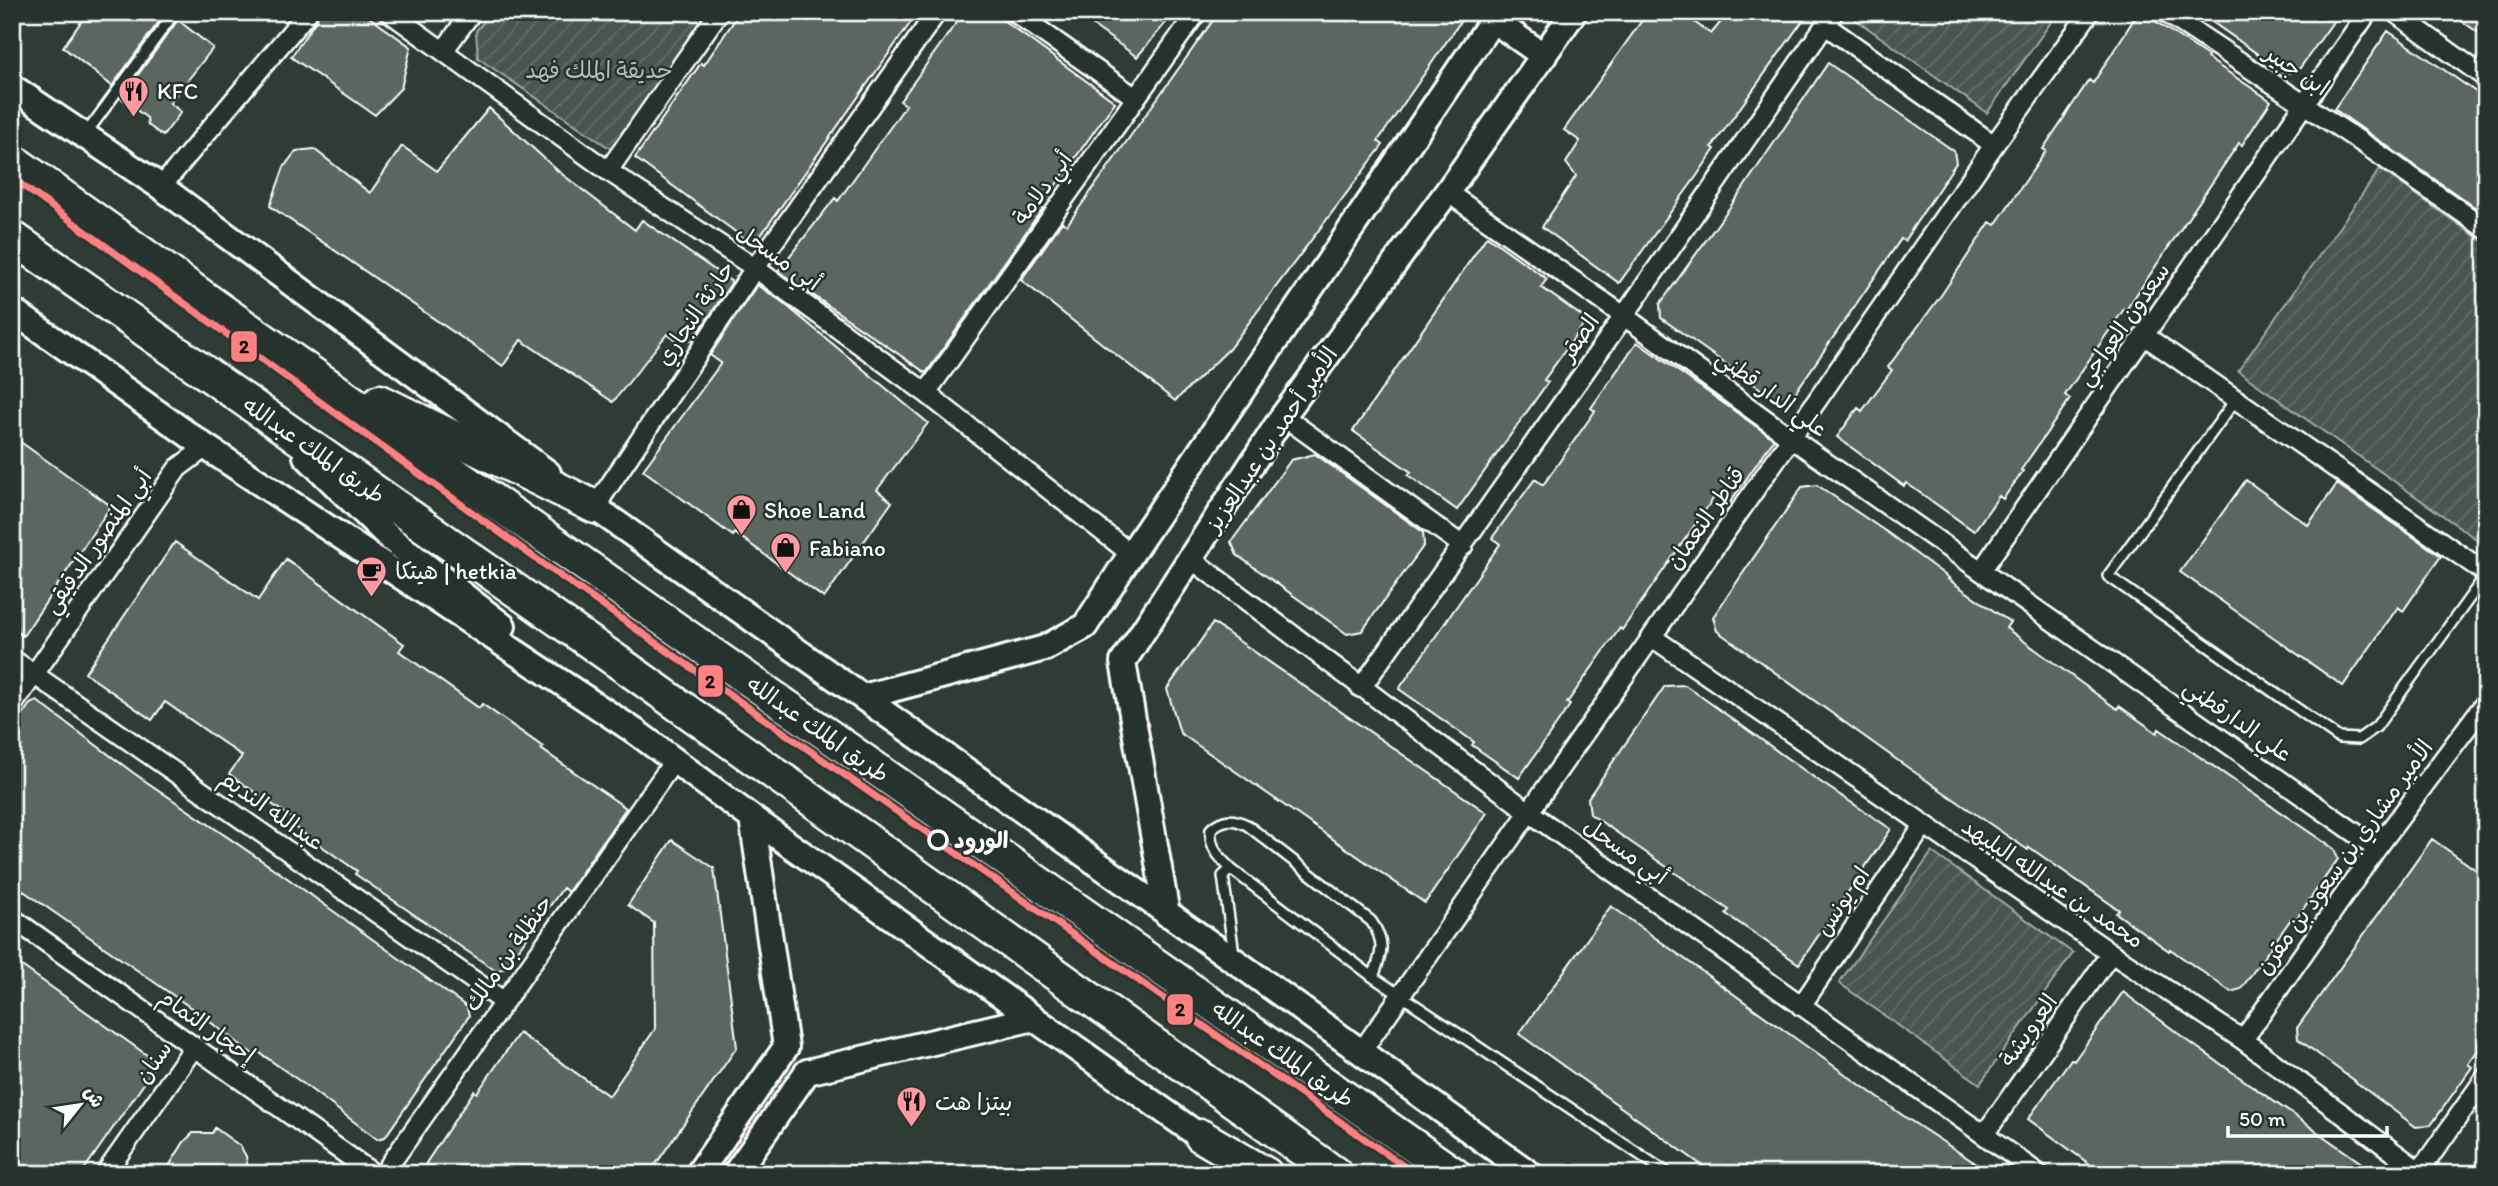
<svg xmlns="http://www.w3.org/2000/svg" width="2498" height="1186" viewBox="0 0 2498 1186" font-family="Itim,'Playpen Sans Arabic',sans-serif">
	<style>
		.garden { fill: url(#garden-furrows); stroke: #a4aaa7; stroke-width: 2 }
		.building { fill: #5b6661; stroke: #fff; stroke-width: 2 }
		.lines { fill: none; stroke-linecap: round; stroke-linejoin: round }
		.lane-casing { stroke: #fff; stroke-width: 14 }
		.street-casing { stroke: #fff; stroke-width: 23 }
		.secondary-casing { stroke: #fff; stroke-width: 30 }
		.highway-casing { stroke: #fff; stroke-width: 37 }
		.lane { stroke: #26332d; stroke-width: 9 }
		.street { stroke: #26332d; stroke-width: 18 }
		.secondary { stroke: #26332d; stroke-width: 24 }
		.highway { stroke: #26332d; stroke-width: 32 }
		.metro-1-casing { stroke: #26332d; stroke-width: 12 }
		.metro-1 { stroke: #ff8080; stroke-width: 7 }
		.stop-dot { fill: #26332d; stroke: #fff; stroke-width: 3.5 }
		.labels { text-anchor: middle; stroke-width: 5; stroke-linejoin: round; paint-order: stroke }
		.park-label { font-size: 23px; fill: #b7bbb9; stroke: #26332d }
		.street-label { font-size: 23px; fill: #fff; stroke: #26332d }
		.poi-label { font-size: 23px; fill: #fff; stroke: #26332d; text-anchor: start }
		.stop-label { font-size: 23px; font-weight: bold; fill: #fff; stroke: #26332d; text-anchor: start }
		.line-badge { stroke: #26332d; stroke-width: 2.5 }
		.pale-badge-label { font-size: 19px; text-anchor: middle; font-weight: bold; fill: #111 }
	</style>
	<defs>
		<pattern id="garden-furrows" width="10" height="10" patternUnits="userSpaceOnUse" patternTransform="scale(1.75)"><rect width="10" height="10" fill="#4a544f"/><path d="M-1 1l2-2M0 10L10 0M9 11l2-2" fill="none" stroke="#656e69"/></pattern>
	</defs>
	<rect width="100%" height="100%" fill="#2f3b35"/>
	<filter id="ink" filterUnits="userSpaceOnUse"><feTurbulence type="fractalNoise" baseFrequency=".0143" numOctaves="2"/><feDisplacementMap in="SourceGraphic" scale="14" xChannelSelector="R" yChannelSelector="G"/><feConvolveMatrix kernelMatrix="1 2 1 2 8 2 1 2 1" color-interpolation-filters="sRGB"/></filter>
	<g filter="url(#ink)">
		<path class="garden" d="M491,12H708L614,151L478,58L476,31Z
			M1860,12H2058L1987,113L1855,19Z
			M2380,169L2486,244V546L2238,371Z
			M1932,852L2073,953L1980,1084L1839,983Z"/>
		<path class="building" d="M88,12H166L112,86L63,47Z
			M319,12H362L411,47L401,88L375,115L291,57L317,19Z
			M740,12H918L761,235L745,239L635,158L701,63L704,65Z
			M964,12H992L1115,102L1041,206L1043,208L926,373L778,271L835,198L838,201L906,105L900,101Z
			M1074,12H1175L1137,57Z
			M1219,12H1339L1348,21L1354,12H1467L1378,141L1383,145L1229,349L1175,401L1021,280L1062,222L1067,225Z
			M1648,12H1680L1711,34L1729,12H1809L1712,147L1715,149L1696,177L1619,283L1542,227L1576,176L1566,163L1580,141L1564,130Z
			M2198,12H2340L2300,68L2286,74Z
			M2449,12H2486V38Z
			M2144,14L2208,56L2207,58L2271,101L2242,145L2239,143L2126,310L2124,309L2065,395L2070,399L2021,470L2023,471L2003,499L1999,496L1974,531L1906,483L1904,486L1837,437L1858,408L1862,411L1892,370L1888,367L1942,294L1990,222L1995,225L2046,151L2043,149L2089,80L2093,83L2134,19Z
			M178,20L213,48L170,103L181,112L163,136L148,125L147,118L121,98Z
			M2388,31L2486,99V215L2334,109Z
			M1828,63L1954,151L1956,163L1904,241L1901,239L1790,400L1779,402L1661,318L1660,304L1740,193Z
			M489,108L558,171L635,230L642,220L732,282L692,342L682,334L677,341L667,334L613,402L521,340L503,366L270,206L284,167L296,151L314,149L370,193L402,146L437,171Z
			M1487,236L1547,279L1541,287L1587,320L1544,380L1548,382L1457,510L1408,475L1411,472L1353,431Z
			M757,285L781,301L928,423L877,490L892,502L824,598L735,533L733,536L643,470L721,363L710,355Z
			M1637,342L1774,439L1728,505L1715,496L1622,630L1620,628L1567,703L1570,705L1519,778L1472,745L1474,742L1399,689L1500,544L1492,538L1535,479L1543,485L1595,411L1591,408Z
			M12,436L111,506L23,636L12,628Z
			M1315,454L1423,532L1424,545L1362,631L1347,634L1237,555L1231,542L1291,460Z
			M2246,480L2308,525L2337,484L2441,556L2403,611L2398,607L2343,686L2180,572Z
			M1817,485L1888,533L1949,578L1948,579L2010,622L2006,628L2117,709L2119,706L2157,733L2159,729L2334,849L2338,859L2294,922L2291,919L2241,989L2231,992L2170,949L2169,951L2116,913L2119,910L2029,847L2028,850L1907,767L1717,631L1713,617L1802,487Z
			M175,542L258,600L286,559L404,644L399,651L479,708L482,704L543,747L541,749L626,808L568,892L563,888L505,968L496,971L355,874L357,871L290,824L293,819L229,774L242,756L165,702L152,720L85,673Z
			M1213,623L1487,813L1425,903L1180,733L1167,689Z
			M1685,685L1819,781L1891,829L1799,964L1726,914L1729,910L1590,814L1588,798L1665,686Z
			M37,701L135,774L283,875L467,1007L469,1016L385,1137L377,1139L301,1082L257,1051L254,1055L197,1012L12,883V729L30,704Z
			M2432,839L2486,877V1039L2468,1064L2472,1067L2431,1125L2416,1127L2298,1039L2297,1028Z
			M672,840L714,868L737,1047L649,1174H429L426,1163L474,1091L477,1093L519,1033L609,1096L655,1029L654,923L628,905Z
			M1611,906L1905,1117L1992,1174H1714L1519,1034Z
			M12,959L151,1058L152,1072L81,1174H12Z
			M2123,992L2191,1043L2377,1174H2103L2028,1119L2071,1059L2074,1061Z
			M215,1128L240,1146L246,1156L248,1170L241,1174H164L184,1142L193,1133H212Z"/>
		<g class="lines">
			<defs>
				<path id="lane" d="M85,135L175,12
					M2236,399L2108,576L2339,738L2359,739L2376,727L2486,575
					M1231,869L1223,876L1234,954
					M1373,977C1382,954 1386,942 1371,921L1247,825C1233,818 1223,818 1211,829C1209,847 1219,857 1231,869L1373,977L1669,1174"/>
				<path id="street" d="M389,12L608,171L755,268L926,393L1131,554
					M1014,12L1136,98
					M2165,12L2367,146L2486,229
					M2394,12L2486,78
					M1825,25L1994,145
					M444,50L472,12
					M608,171L719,12
					M161,187L308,12
					M1447,192L1624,316L1791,438L2377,848
					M2145,336L2486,573
					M926,393L1197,12
					M1283,416L1463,546
					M595,507L755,268L937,12
					M1191,559L1529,812L2039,1174
					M1981,571L2368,12
					M1652,637L2111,953L2243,1040L2423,1174
					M12,659L503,1001
					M1361,688L1624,316L1834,12
					M12,706L178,468L206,447
					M12,918L374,1174
					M1801,1006L1924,825
					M2243,1040L2377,848L2486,702
					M1361,1052L1791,438L1994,145L2090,12
					M1984,1135L2111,953
					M2420,1171L2486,1077
					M105,1174L194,1047
					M383,1174L674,761"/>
				<path id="secondary" d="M1493,20L1544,56
					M12,87L161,187L548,473
					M12,310L206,447L636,732L752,818L1215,1147
					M306,456L391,539L503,626
					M580,497L1235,961L1530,1174
					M863,697L1045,648L1085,626L1131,554L1498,12
					M1167,914L1123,662L1283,416L1447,192L1574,12
					M698,1174L786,1047L752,818
					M735,1174L807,1072L1034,1018"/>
				<path id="highway" d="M12,160L227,314L1454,1174
					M12,237L628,669L1336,1174
					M380,401L595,507
					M1201,1136L1266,1174"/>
			</defs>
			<use href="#lane" class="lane-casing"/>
			<use href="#street" class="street-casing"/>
			<use href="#secondary" class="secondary-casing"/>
			<use href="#highway" class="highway-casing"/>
			<use href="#lane" class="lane"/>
			<use href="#street" class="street"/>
			<use href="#secondary" class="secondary"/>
			<use href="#highway" class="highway"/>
			<defs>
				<path id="metro-1" d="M12,178L546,566L1415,1174"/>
			</defs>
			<use href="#metro-1" class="metro-1-casing"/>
			<use href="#metro-1" class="metro-1"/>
		</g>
	</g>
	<defs>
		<symbol id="restaurant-pin" viewBox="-11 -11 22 30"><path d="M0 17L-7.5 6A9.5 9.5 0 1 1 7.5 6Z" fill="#ff9aa2" stroke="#26332d"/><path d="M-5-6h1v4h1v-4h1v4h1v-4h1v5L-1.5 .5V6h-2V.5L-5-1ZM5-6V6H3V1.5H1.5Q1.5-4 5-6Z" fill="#111"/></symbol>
		<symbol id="shop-pin" viewBox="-11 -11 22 30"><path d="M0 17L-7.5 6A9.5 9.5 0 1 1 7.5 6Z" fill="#ff9aa2" stroke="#26332d"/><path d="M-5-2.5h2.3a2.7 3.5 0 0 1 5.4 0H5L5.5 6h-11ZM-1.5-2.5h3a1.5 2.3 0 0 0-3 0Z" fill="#111"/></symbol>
		<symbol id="cafe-pin" viewBox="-11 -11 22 30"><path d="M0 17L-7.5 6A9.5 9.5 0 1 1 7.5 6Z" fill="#ff9aa2" stroke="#26332d"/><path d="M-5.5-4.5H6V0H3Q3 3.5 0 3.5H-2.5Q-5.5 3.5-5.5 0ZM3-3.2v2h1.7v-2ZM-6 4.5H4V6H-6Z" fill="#111"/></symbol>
	</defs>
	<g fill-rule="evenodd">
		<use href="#restaurant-pin" x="116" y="74" width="35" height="47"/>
		<use href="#shop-pin" x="724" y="492" width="35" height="47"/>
		<use href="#shop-pin" x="768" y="530" width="35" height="47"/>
		<use href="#cafe-pin" x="354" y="554" width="35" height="47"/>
		<use href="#restaurant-pin" x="894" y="1084" width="35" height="47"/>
	</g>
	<circle class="stop-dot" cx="938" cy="840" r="9"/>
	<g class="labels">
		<g class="park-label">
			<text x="599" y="78">حديقة الملك فهد</text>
		</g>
		<g class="street-label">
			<text transform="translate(2297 70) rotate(34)" y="8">ابن جبير</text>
			<text transform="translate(1042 188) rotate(-54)" y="8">أبي دلامة</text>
			<text transform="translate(779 257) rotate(35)" y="8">أبي مسحل</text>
			<text transform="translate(695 313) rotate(-56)" y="8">حارثة النجاري</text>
			<text transform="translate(2123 324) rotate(-55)" y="8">سعدون العواجي</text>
			<text transform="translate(1579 337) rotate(-55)" y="8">الصقر</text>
			<text transform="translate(1772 393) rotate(36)" y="8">علي الدار قطني</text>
			<text transform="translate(1271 439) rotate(-56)" y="8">الأمير أحمد بن عبدالعزيز</text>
			<text transform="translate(314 450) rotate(35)" y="8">طريق الملك عبدالله</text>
			<text transform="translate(1705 518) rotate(-55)" y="8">قناطر النعمان</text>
			<text transform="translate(97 541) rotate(-55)" y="8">أبي المنصور الدقيقي</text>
			<text transform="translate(2238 720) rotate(35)" y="8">علي الدارقطني</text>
			<text transform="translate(818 729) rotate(35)" y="8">طريق الملك عبدالله</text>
			<text transform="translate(272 810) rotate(35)" y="8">عبدالله النديم</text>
			<text transform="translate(1626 851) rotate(35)" y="8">أبي مسحل</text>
			<text transform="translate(2344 857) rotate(-54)" y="8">الأمير مشاري بن سعود بن مقرن</text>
			<text transform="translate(2053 883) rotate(34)" y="8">محمد بن عبدالله البليهد</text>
			<text transform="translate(1842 901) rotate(-56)" y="8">ام يونس</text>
			<text transform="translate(508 953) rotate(-55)" y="8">حنظلة بن مالك</text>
			<text transform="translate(207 1026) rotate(35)" y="8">إحجار الثمام</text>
			<text transform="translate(2028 1030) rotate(-55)" y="8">العرويشة</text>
			<text transform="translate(1283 1054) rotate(35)" y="8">طريق الملك عبدالله</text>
			<text transform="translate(153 1062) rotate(-55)" y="8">سنان</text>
		</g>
		<g class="poi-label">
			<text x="157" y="99">KFC</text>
			<text x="764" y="518">Shoe Land</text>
			<text x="809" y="556">Fabiano</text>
			<text x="395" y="579">هيتكا | hetkia</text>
			<text x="935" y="1110">بيتزا هت</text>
		</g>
		<g class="stop-label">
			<text x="954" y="848">الورود</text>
		</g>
	</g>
	<g class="line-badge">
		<rect x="230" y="330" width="28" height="33" rx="7" fill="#ff8080"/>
		<rect x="697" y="664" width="27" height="34" rx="7" fill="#ff8080"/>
		<rect x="1166" y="993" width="28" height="33" rx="7" fill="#ff8080"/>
	</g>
	<g class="pale-badge-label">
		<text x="244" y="353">2</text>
		<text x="710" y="688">2</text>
		<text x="1180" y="1016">2</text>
	</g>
	<rect width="2498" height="1186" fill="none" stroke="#26332d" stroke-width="42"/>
	<rect x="21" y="21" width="2456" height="1144" fill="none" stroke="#fff" stroke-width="2.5" filter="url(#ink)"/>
	<g transform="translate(80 1105) rotate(60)" stroke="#26332d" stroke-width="5" paint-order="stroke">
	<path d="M0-5L12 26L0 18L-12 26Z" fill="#ffffff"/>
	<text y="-10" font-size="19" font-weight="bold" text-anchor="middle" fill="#ffffff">ش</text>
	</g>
	<path d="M2228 1126v10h159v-10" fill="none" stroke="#ffffff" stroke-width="3.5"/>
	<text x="2239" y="1126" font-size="21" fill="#ffffff" stroke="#26332d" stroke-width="5" paint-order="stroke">50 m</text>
</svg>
